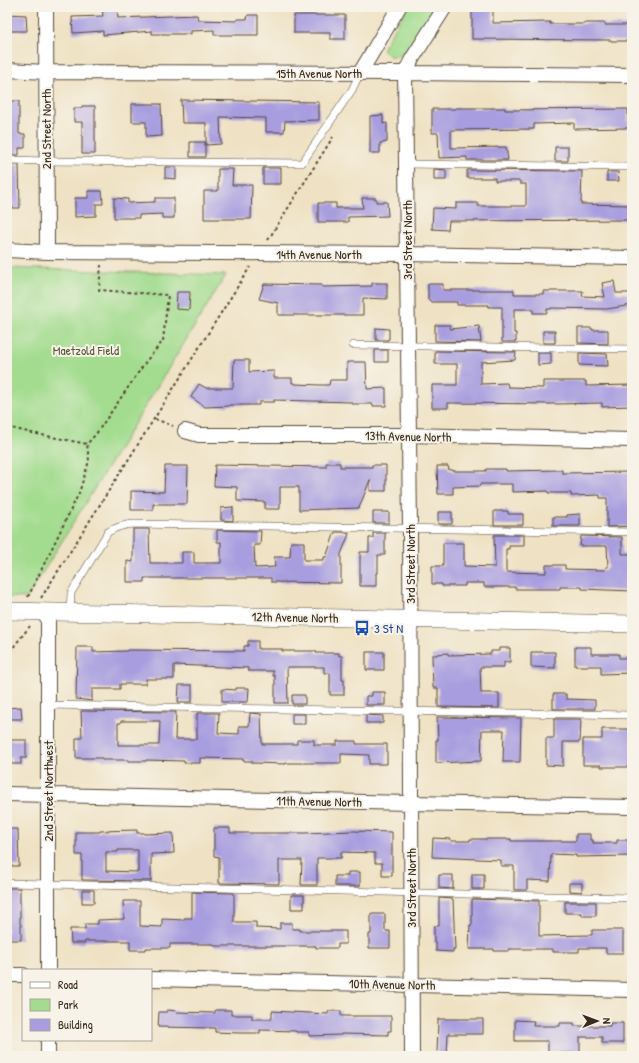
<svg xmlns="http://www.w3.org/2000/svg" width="639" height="1063" viewBox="0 0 639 1063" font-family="'Patrick Hand',sans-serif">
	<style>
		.green { fill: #a3dc8f; stroke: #6f8356 }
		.building { fill: #a79ddf; fill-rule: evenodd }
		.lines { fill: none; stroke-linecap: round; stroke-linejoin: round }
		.service-casing { stroke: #564637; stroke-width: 8 }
		.minor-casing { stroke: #564637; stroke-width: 16 }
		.tertiary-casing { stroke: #564637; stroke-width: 18 }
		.path { stroke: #564637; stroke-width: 2; stroke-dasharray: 3 3; stroke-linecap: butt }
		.service { stroke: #fff; stroke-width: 7 }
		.minor { stroke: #fff; stroke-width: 14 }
		.tertiary { stroke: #fff; stroke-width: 17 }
		.labels { text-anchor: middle; stroke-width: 4; stroke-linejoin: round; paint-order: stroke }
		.street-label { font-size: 13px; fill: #3b2a1e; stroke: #f7f3e8 }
		.park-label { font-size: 13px; fill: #55563a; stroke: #f7f3e8 }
		.transit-label { font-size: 13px; fill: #164399; stroke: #f7f3e8; text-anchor: start }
	</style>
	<rect width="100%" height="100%" fill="#f7f3e8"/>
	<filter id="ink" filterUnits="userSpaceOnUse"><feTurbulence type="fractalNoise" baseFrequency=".025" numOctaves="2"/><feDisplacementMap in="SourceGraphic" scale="8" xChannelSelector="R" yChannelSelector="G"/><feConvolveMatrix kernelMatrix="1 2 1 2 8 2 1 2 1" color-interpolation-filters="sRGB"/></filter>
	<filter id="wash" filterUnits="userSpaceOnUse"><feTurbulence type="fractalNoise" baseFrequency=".012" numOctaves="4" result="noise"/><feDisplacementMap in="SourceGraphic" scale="16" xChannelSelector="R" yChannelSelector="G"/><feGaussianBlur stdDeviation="0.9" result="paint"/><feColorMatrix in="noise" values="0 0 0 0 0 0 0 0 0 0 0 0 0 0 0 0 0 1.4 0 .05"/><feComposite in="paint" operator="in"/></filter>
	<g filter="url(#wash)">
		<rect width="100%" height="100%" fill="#efe2c4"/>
		<path class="green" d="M408,7H435L403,56L399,55C392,60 387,54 382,49Z
			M7,268L226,275L27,598L7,597Z"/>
		<g id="blocks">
			<path class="building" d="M102,7H117L118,18L197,15L198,20L237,21V19H247L248,15H258V35H214V30L191,31V34H152V31L103,35V31L73,33L72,17L103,16Z
				M472,7H493V23L550,22V24H585V23H605V25H632V41H611V40L472,39Z
				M7,14L26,15L27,31H7Z
				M294,15H345V39H330V33H294Z
				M181,100L319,102V120L285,121L284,132H266V118L220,117L221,144L206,145V123H182Z
				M7,101H19V134H25V148H19V155H10L11,126H7Z
				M132,104H161L162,136L146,137V122H132Z
				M82,106H95V154H82V122H74V108H82Z
				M455,108H505V110L628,109V128L574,129V123L534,124V129L451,130V148L506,147L508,160H467V157L439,158L438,133H432V109H455Z
				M383,115V124L387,123V142L380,143V153H370V116Z
				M190,142H205V157H190Z
				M555,147H568V161H555Z
				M7,165H19L20,208H7Z
				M165,167H176V179L165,178Z
				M263,168H281V184H263Z
				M218,169H233L232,185H252L251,219H204V191H218Z
				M434,169L446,170V180H434Z
				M467,170L582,171L581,204L632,205V220L449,221L448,230L432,229L433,208L456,209V203H478V206H526V184H520V181H495V178H467Z
				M607,172H618L619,181H607Z
				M88,191H102L103,204H96V216L75,217V198H88Z
				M114,198L128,199V203L155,202V198H174V218H162V214L139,215V218H114Z
				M362,198H376V202H387L388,216L348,217V222H318V203H336V208H363Z
				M614,281L616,293H632V305L607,309L551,308V309H547V313H533V309H514V333H516V342H502V307H488L489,305H457V302H430V300H428V284H443V290H514V294H543V291H583L582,296L605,297L602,283Z
				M372,283H387V299L363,298V315H278V303L259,299L264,284L322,285V287L372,286Z
				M177,292H190L189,310L176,309Z
				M435,325H450V329L479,326L481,342L435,341Z
				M376,328L389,329V339H388V340H376Z
				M578,328H592V330H608V344L578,343Z
				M543,331H555V343H543Z
				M375,350H388V362H375Z
				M435,351L516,352L515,360L481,362V384L507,383L508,387L543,388V381H586V386L632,385V406L602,407V403L556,404L448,403V408H432V385H457V364H435Z
				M538,353H551V364L538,365Z
				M579,353L607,354L608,366L579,365Z
				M234,360H249V372L274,371V378H292V383H295V384L320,385H329L330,380H347V362H366L367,389L386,388V406H373V404H351V402L274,400V402H259V405H229V406L205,407L191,397L199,384L206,388H233Z
				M326,463H340V467H372V465H386V491H370V480L359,508L299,510V487H280V509H265V502L237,501V487L214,486L215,465L326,467Z
				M165,466H188L187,504H153V510H131V491L164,492Z
				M437,466H448L449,470H453V471H486V469H506V471L562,470V473L632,472V526L607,527V498H600V495L571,496V493H548V491L512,492V484H480V486L453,487V494H438Z
				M233,507V521L221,520V508Z
				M494,511H508V514H523V525H494Z
				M373,512H389V523H373Z
				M438,512H452V524H438Z
				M580,514V526H553V517H567V515Z
				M133,529H149L150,563H182V552H194V563H221V542H217V530L261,531L260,545H254L255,568L275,567L274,557H290L291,542H304V560H324V557H326L335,532H343L349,534L341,554V583L271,582V578H144V582H127V561L133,562Z
				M373,533H385V555H378V573H376V586H360V552H369V538H373Z
				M494,535H524V546H509V549H506V572L546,573V565H565V569L605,570L606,567H608L607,546H580L581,536L622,537V554H632V591L582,589V587H560V589H515V587H484V583H465V586H442V584H432V566H443V543H464V566L495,567Z
				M248,641H258V649H282V651H316V653H339V656H342V680H344V695H330V673H324V667H287L288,703H275V676H273V671H248V668L174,665V679H146V684H120V689H92V701L76,699L77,647H93V652L127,651V650L244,651V646H248Z
				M575,647H591V654H619V658H632V673L601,674V666H575Z
				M499,648H510V662H504V667H480L481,693H499V708L438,707V688H433L432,655H437V654L448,653V655L491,654V651H499Z
				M366,652H384V670H366Z
				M531,652H555V668L531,667Z
				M179,685H192V702H178Z
				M236,688H249L248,702H222V689L236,690Z
				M372,692H385V705H366V696H372Z
				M553,694H566V699L595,700V709H553Z
				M292,695H305V704H292Z
				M21,707L22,719H7V708Z
				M81,711L176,712L175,739H197V713H219L218,733L239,734V726H249L250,713L261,714L262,744H297V740H314V745H337V741H356V744H387V764H369V755L341,754V763H286V764L252,763V761H243V759L200,758V763H184V761L146,760V761H128V760H102V758H76V738H82ZM121,721H160L159,745H118V723H121Z
				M292,714H305V724H292Z
				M366,715L383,716V723H366Z
				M437,717L521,718L520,762H503L504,730H482L481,761L436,763V740H438Z
				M554,719H581L580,742H563V766L546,765V738H554Z
				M602,729H632V767H601V765H583V739H602Z
				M7,740H26V758H21V764H11V758H7Z
				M214,828H230V833H305L352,831L392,832V876H382V863H375V853L341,852V858H317V885H301L302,860H279V884L219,883V857L214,856Z
				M7,829H18L19,866H7Z
				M137,830V833H144V834L173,833L174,853L151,854V881L82,880V855H76V832H100V831ZM118,850H138V872L106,871V852H118Z
				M576,834H590V840H593V843H617V840H628V843H632V856L576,857V855L551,854L550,881L527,880V890H514V866H501V860L432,857L433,838L451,839V841H470V839H511V841H576Z
				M348,872H360V886H335V876H348Z
				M472,874H484V889H472Z
				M439,875H453V889L439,888Z
				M569,883H582V892L569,891Z
				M7,888H20V924H21V940H7Z
				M82,890H94V903H82Z
				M192,892L234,893V922H256V928L280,929V923H292V929H300V931H346V944H338V948H316V946H214V944H170V948H146V950H130V941H85V943H71L70,929H85V924H98V920L124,919L123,901H140V926L162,927V919L184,920V918H192Z
				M291,895H304V909H291Z
				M439,898L453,899L455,949H453V952L436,951V943H434V926H439Z
				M472,899L539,901V936L592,935V930H623V953H606V948H579V952H553V949H509V951H494V949H469L470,925H472Z
				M565,902H596V916H582V913H565Z
				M371,914H385V931H390V948H369V934H371Z
				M167,1010L177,1011L176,1012L215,1013V1010H231V1015H252V1019H272V1011L328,1014V1011H341V1016H391V1031H388V1035L341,1034V1035L309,1036V1032H296V1031L260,1030V1033H240L215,1032V1028L158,1027L159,1012H167Z
				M438,1019H483V1034H448L447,1056H437Z
				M515,1020L534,1021L533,1026H560V1023H574V1026H610V1023H623V1043H602V1037H580V1053H548V1041H515Z"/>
		</g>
	</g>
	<g filter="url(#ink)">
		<use href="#blocks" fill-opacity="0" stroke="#564637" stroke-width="1"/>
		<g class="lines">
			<defs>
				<path id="service" d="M7,160L47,161L302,163L352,90L360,73
					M407,164L632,167
					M353,345L632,349
					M70,612L71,593L108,532C116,527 123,525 133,524L632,532
					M47,705L632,715
					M7,883L632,898"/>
				<path id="minor" d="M46,7L47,252
					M7,70L46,72L405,73L632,75
					M360,73L399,7
					M7,250L47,252L407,254L632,258
					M185,431L199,435H408L632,440
					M48,613V970
					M7,794L411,803L632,807
					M7,975H23
					M151,979L632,990
					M48,1040V1056
					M412,1056L410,528L405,73L412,59L445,7"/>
				<path id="tertiary" d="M7,611L632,624"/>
			</defs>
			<use href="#service" class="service-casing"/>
			<use href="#minor" class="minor-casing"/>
			<use href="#tertiary" class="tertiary-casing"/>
			<path class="path" d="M268,240L333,137
				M155,419L173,426
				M7,427L32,433L87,444L96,434L147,360L163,341L168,295L99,290L101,265
				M28,597L79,493L89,461L87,444
				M41,598L250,267
				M7,657L15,645L30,626"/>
			<use href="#service" class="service"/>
			<use href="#minor" class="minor"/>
			<use href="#tertiary" class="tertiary"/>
		</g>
	</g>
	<defs>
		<symbol id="bus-bare" viewBox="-9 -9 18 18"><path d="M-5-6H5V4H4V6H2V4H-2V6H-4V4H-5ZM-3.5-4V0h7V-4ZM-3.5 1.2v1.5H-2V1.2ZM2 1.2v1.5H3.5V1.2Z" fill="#1a4fb4" stroke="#f7f3e8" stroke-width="2.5" paint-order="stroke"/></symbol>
	</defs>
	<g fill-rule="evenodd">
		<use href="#bus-bare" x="351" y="617" width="22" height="22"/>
	</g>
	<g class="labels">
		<g class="street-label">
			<text x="319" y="78">15th Avenue North</text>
			<text transform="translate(46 129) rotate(-90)" y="5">2nd Street North</text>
			<text transform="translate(407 240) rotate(-90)" y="5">3rd Street North</text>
			<text x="319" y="259">14th Avenue North</text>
			<text transform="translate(408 436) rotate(1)" y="5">13th Avenue North</text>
			<text transform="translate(410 564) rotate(-90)" y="5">3rd Street North</text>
			<text transform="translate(295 617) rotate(1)" y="5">12th Avenue North</text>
			<text transform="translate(48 791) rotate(-90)" y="5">2nd Street Northwest</text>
			<text transform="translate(319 801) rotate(1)" y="5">11th Avenue North</text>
			<text transform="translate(411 888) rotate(-90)" y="5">3rd Street North</text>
			<text transform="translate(392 984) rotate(1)" y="5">10th Avenue North</text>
		</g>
		<g class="park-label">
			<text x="86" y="355">Maetzold Field</text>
		</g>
		<g class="transit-label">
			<text x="374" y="633">3 St N</text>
		</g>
	</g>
	<rect width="639" height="1063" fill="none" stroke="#f7f3e8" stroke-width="24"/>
	<rect x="22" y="969" width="130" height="72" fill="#f7f3e8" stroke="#aca397"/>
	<rect x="30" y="982" width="20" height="6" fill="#ffffff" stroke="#aca397"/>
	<text x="58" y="989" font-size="12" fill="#3b2a1e">Road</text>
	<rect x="30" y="999" width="20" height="12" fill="#a3dc8f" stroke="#aca397"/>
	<text x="58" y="1009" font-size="12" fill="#3b2a1e">Park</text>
	<rect x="30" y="1019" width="20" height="12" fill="#a79ddf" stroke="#aca397"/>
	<text x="58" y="1029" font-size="12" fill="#3b2a1e">Building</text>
	<g transform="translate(597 1021) rotate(89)" stroke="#f7f3e8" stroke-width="3" paint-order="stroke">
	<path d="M0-3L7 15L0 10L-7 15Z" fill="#3b2a1e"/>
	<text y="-6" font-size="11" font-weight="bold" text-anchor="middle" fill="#3b2a1e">N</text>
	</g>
</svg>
